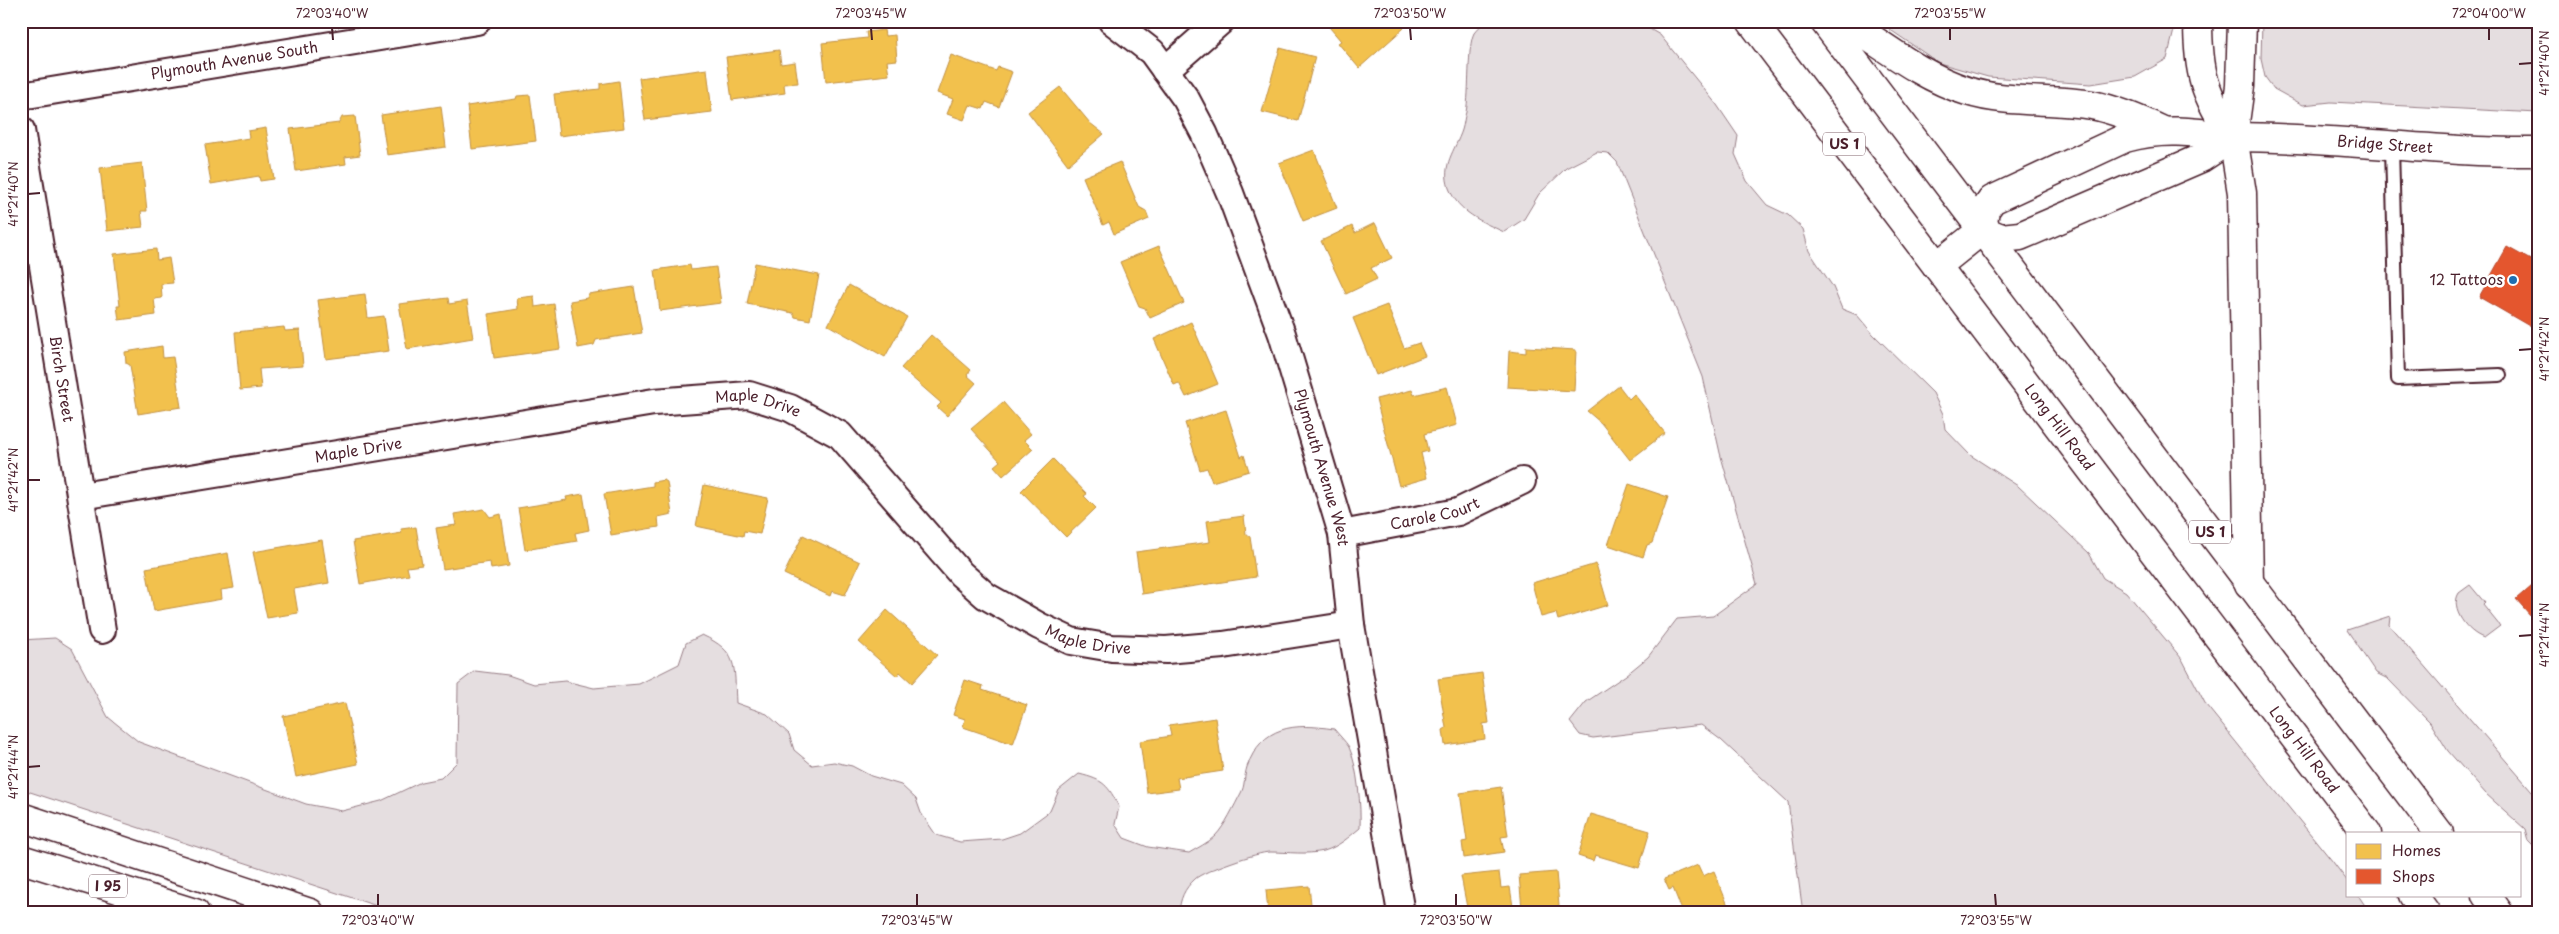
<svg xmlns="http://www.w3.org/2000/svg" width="2559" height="934" viewBox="0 0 2559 934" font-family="'Playpen Sans',sans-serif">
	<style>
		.green { fill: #e5dee0; stroke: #987e86 }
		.homes { fill: #f2c14e; stroke: #c09044 }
		.shops { fill: #e4572e; stroke: #b6462d }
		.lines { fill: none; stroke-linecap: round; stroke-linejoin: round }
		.lane-casing { stroke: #4a1f2b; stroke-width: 16 }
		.street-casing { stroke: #4a1f2b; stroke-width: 30 }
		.secondary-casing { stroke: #4a1f2b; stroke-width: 31 }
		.highway-casing { stroke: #4a1f2b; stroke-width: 31 }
		.lane { stroke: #fff; stroke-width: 12 }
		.street { stroke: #fff; stroke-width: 26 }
		.secondary { stroke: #fff; stroke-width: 28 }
		.highway { stroke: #fff; stroke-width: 28 }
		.ticks { fill: none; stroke: #4a1f2b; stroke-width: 2 }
		.poi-dot { fill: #1f6fb2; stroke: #fff; stroke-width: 2 }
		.labels { text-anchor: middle; stroke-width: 5; stroke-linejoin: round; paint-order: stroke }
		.shield { fill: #fff; stroke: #80626b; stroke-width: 1 }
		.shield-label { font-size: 14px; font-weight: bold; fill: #4a1f2b }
		.street-label { font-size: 15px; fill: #4a1f2b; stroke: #fff }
		.poi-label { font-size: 15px; fill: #4a1f2b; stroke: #fff; text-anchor: end }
		.neatline { fill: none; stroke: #4a1f2b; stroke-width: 2 }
		.ticks-label { font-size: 12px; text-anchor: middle; fill: #4a1f2b }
	</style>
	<rect width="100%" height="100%" fill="#fff"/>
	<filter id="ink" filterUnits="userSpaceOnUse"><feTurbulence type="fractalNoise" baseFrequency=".02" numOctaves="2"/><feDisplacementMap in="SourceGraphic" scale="10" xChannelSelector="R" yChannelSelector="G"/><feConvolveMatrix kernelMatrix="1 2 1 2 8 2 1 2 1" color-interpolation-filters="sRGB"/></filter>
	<g filter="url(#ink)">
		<path class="green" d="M1485,21H1636L1660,35L1717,105L1738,136L1735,154L1747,181L1767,205L1788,215L1803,229L1809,251L1833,287L1842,309L1857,315L1873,334L1933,393L1943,414L1945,429L1970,455L2018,486L2089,553L2103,578L2126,592L2182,659L2206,705L2333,862L2348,882V895H2358L2370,913H1803L1788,802L1721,740L1701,725L1593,738L1580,735L1570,722L1586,702L1626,675L1648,657L1677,619L1713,616L1757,584L1720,453L1703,377L1617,162L1608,153L1597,152L1566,168L1539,194L1524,219L1504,232C1482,222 1458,212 1449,188C1441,165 1455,151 1462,130C1464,124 1464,118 1466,112C1470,92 1467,47 1474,33C1477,29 1482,25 1485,21Z
			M1883,21H2176V22L2167,59L2135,77L2091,84L1988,77L1939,63L1889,29Z
			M2262,21H2538V113L2331,102L2303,105L2274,89L2265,77L2261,59Z
			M2470,585L2485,603L2483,605L2500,626L2484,638C2468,633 2449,609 2459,593Z
			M2390,616L2389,625L2538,798V851L2528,841L2525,829L2486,794L2448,751L2430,722L2388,679L2376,673L2347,630Z
			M702,635C739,652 734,666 736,703L767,714L789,734L794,750L812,765L834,762L852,766L871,776L901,785L916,799L921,813L936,835L960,842L1002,839L1020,833L1050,811L1059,790L1079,774C1104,780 1108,785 1119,807L1115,824L1124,838L1148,847L1189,853C1197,848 1208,843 1215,836C1225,826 1234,806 1241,793C1245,786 1244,776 1247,767C1262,725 1294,723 1334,729C1339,735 1345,741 1349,747C1358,767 1361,807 1360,828C1349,837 1338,847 1324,851C1306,855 1289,852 1270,852C1258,852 1203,871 1195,879C1184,889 1180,899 1179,913H398L21,789V640L55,638L72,649L108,717L139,742L306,804L342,811L381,801L421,782L441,778L457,762L458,684L475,671L508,675L534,684L565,681L594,688L639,684L679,664L686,643Z"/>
		<path class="homes" d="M1324,21H1399L1404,28L1359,68L1338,43L1341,41Z
			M884,30L885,36L895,35L897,60L887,61L889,75L826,82L822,43L867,38L866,32Z
			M1280,48L1315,57L1298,121L1262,112Z
			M779,50L781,64L795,62L798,83L784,84L785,93L732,100L726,57Z
			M951,55L996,71L998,67L1012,72L999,107L986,102L983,109L970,105L964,120L947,114L953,99L937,93Z
			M707,69L712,112L645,120L639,78Z
			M619,81L624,128L559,136L554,94L600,89V84Z
			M1060,87L1090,123L1104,134L1068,165L1028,112Z
			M530,95L536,141L472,149L467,106L516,99L517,96Z
			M441,106L446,147L387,155L381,115Z
			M355,116L360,155L345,157L346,164L296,171L290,129L339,123L342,117Z
			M266,128L274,179L260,181L259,176L211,184L205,145L249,138L248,131Z
			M1314,150L1337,208L1303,221L1279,163Z
			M1120,162L1139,207L1146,211L1149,219L1114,234L1109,222L1103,225L1083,177Z
			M142,163L147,211H141L143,227L107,231L100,168Z
			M1375,223L1392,258L1371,268L1377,279L1346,294L1321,241L1352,226L1355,233Z
			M1159,246L1184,303L1150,318L1145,308L1139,306L1120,262Z
			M156,249L157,260L169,258L173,283L161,284L162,298L154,299L156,315L119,320L117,306H120L114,254Z
			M755,263L819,275L810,320L795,317L793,313L747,304Z
			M690,265L691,270L716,267L721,303L660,311L655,270Z
			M849,285L907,317L885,357L828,325Z
			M634,287L642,333L596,340L594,345L578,348L570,301L587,298L588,294Z
			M365,294L368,318L384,316L389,351L326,359L318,300Z
			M534,296L535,307L554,304L560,349L494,358L488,314L518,309L517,298Z
			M448,298L449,304L467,301L473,338L407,349L399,304Z
			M1387,305L1404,348L1419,343L1425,356L1376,375L1353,318Z
			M1191,322L1218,384L1186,397L1179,383L1174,385L1154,339Z
			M284,327L285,331L300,330L303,366L259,369L261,388L240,390L235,332Z
			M931,335L971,370L967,375L976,383L947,416L937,407L941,403L901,368Z
			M162,346L163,358L173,357L181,407L138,414L130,365L126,363L125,352Z
			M1526,347L1576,350L1574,391L1507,387L1509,351L1526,353Z
			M1619,386L1629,399L1634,394L1665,433L1630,460L1601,423L1587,411Z
			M1447,387L1457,425L1424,434L1428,451L1421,453L1427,478L1399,486L1376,399L1412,390L1414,395Z
			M1003,402L1031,434L1024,440L1033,449L1003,476L994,466L1000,461L971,429Z
			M1226,410L1241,457L1244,455L1249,471L1212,482L1207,468L1200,470L1185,423Z
			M1053,459L1087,494L1084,496L1096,508L1066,537L1021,491Z
			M664,480L667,482L672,514L658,517L659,527L611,535L604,494L653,486V482Z
			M1629,484L1668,497L1652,543L1647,545L1643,557L1608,545Z
			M704,485L768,498L760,534L744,531L743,536L696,526Z
			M583,494L589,530L575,533L577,541L525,550L518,508L567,500L566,497Z
			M484,509L490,517L501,514L509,566L491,569L490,562L443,569L436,528L456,525L454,514Z
			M1244,516L1246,534L1250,537L1256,577L1142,594L1136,552L1210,542L1207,521Z
			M416,527L422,565L407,567L409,575L360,584L353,541L402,533L401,529Z
			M803,535L860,562L845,595L832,591L830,596L784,574Z
			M322,540L329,583L294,589L298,613L267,618L253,552Z
			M228,553L234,588L221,590L222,599L154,611L146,568Z
			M1596,564L1608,605L1558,620L1556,613L1541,617L1532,583Z
			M887,610L937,655L912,683L900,672L897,676L859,642Z
			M1482,673L1489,723L1483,724L1485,739L1445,745L1443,730L1446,728L1438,679Z
			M965,680L983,686L982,690L1027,705L1013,744L963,727L965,719L953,715Z
			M345,703L358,764L296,777L283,716Z
			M1215,718L1223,771L1177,778L1179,789L1147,793L1140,741L1171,736L1169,725Z
			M1501,787L1508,836L1501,837L1504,852L1464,858L1462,842L1467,841L1460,793Z
			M1591,814L1650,831L1639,868L1595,855L1593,861L1578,856Z
			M1698,865L1703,876L1714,871L1731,913H1683L1673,888L1669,890L1664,879Z
			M1499,872L1501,888L1510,887L1514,913H1468L1461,876Z
			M1556,872L1559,906L1522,909L1519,875Z
			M1309,886L1312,913H1268L1266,890Z"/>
		<path class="shops" d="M2507,247L2536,263L2538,260V331L2479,297Z
			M2538,580V624L2516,599Z"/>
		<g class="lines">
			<defs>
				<path id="lane" d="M2392,147L2398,379L2500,375"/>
				<g id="street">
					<path id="s1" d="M1112,21L1152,52L1186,99L1204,133L1230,193L1282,334L1342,534L1351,625L1401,913"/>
					<path d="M1165,70L1221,21"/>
					<path id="s2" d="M21,96L477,21"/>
					<path id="s3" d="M21,130L102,630"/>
					<path id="s4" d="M81,496L654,402L749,395L790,408L840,435L961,574L986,596L1039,626L1071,641L1112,648L1166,650L1223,645L1351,625"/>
					<path id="s5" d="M1342,534L1458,512L1522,481"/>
				</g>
				<g id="secondary">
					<path id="s6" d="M2233,137C2335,137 2436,153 2538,152"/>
				</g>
				<g id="highway">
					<path id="s7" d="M1751,21L2367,833"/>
					<path d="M1824,21L2439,833"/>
					<path d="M1845,21C1884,46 1922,77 1967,91C2007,104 2051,98 2092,105C2117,110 2140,120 2163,131"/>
					<path d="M2198,21C2198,72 2204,95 2233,137"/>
					<path d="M2242,21L2240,86L2233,137L2242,193L2249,584"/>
					<path d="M1982,230L2001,238L2020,236L2201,158L2233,137"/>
					<path d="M1937,266L1982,230L1985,210L1992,200L2125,138C2162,127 2196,132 2233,137"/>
					<path d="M21,817L310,913"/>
					<path d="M21,859L195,913"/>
					<path d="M2413,895L2426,913"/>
					<path d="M2486,895L2499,913"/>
				</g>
			</defs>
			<use href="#lane" class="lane-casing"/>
			<use href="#street" class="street-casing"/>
			<use href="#secondary" class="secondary-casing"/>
			<use href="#highway" class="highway-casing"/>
			<use href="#lane" class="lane"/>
			<use href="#street" class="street"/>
			<use href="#secondary" class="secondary"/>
			<use href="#highway" class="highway"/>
		</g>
	</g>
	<path class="ticks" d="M332,28L333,40M871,28L872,40M1410,28L1411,40M1950,28V40M2489,28V40M2519,64L2532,63M28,194L40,193M2519,350L2532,349M28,480H40M2519,636L2532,635M28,767L40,766M378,894V906M917,894V906M1456,894V906M1995,894L1996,906"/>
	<circle class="poi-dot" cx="2513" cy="280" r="5"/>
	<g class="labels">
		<g class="shield">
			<rect x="1823" y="132.5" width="42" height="23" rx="4"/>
			<rect x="2189" y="520.5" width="42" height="23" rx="4"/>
			<rect x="89" y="874.5" width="38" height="23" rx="4"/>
		</g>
		<g class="shield-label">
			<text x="1844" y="149">US 1</text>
			<text x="2210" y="537">US 1</text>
			<text x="108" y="891">I 95</text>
		</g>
		<g class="street-label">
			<text dy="5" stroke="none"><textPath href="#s2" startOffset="216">Plymouth Avenue South</textPath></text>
			<text dy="5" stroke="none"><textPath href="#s6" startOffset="152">Bridge Street</textPath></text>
			<text dy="5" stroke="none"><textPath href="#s3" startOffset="252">Birch Street</textPath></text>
			<text dy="5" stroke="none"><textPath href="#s4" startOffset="686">Maple Drive</textPath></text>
			<text dy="5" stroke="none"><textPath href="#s7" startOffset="510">Long Hill Road</textPath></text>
			<text dy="5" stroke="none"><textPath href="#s4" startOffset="281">Maple Drive</textPath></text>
			<text dy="5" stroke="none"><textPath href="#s1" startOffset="502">Plymouth Avenue West</textPath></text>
			<text dy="5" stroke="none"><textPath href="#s5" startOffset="95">Carole Court</textPath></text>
			<text dy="5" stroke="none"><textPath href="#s4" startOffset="1106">Maple Drive</textPath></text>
			<text dy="5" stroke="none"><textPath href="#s7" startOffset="915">Long Hill Road</textPath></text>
		</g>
		<g class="poi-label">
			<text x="2503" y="285">12 Tattoos</text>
		</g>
	</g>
	<rect width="2559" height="934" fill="none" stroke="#fff" stroke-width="55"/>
	<rect x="2346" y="832" width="175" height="65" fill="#ffffff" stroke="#b7a5aa"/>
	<rect x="2356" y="844" width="25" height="15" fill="#f2c14e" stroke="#b7a5aa"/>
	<text x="2392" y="856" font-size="15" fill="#4a1f2b">Homes</text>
	<rect x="2356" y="869" width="25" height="15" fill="#e4572e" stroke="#b7a5aa"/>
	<text x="2392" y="882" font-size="15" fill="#4a1f2b">Shops</text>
	<rect x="28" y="28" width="2504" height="878" class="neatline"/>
	<g class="ticks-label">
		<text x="332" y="18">72°03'40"W</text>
		<text x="871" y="18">72°03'45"W</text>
		<text x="1410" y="18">72°03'50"W</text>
		<text x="1950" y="18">72°03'55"W</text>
		<text x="2489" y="18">72°04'00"W</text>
		<text transform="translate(2545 63) rotate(-90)" y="4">41°21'40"N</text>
		<text transform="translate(14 194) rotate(-90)" y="4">41°21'40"N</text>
		<text transform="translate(2545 349) rotate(-90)" y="4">41°21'42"N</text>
		<text transform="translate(14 480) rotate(-90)" y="4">41°21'42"N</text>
		<text transform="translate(2545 635) rotate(-90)" y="4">41°21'44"N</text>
		<text transform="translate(14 767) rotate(-90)" y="4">41°21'44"N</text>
		<text x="378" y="925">72°03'40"W</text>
		<text x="917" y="925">72°03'45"W</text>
		<text x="1456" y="925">72°03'50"W</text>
		<text x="1996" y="925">72°03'55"W</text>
	</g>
</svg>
